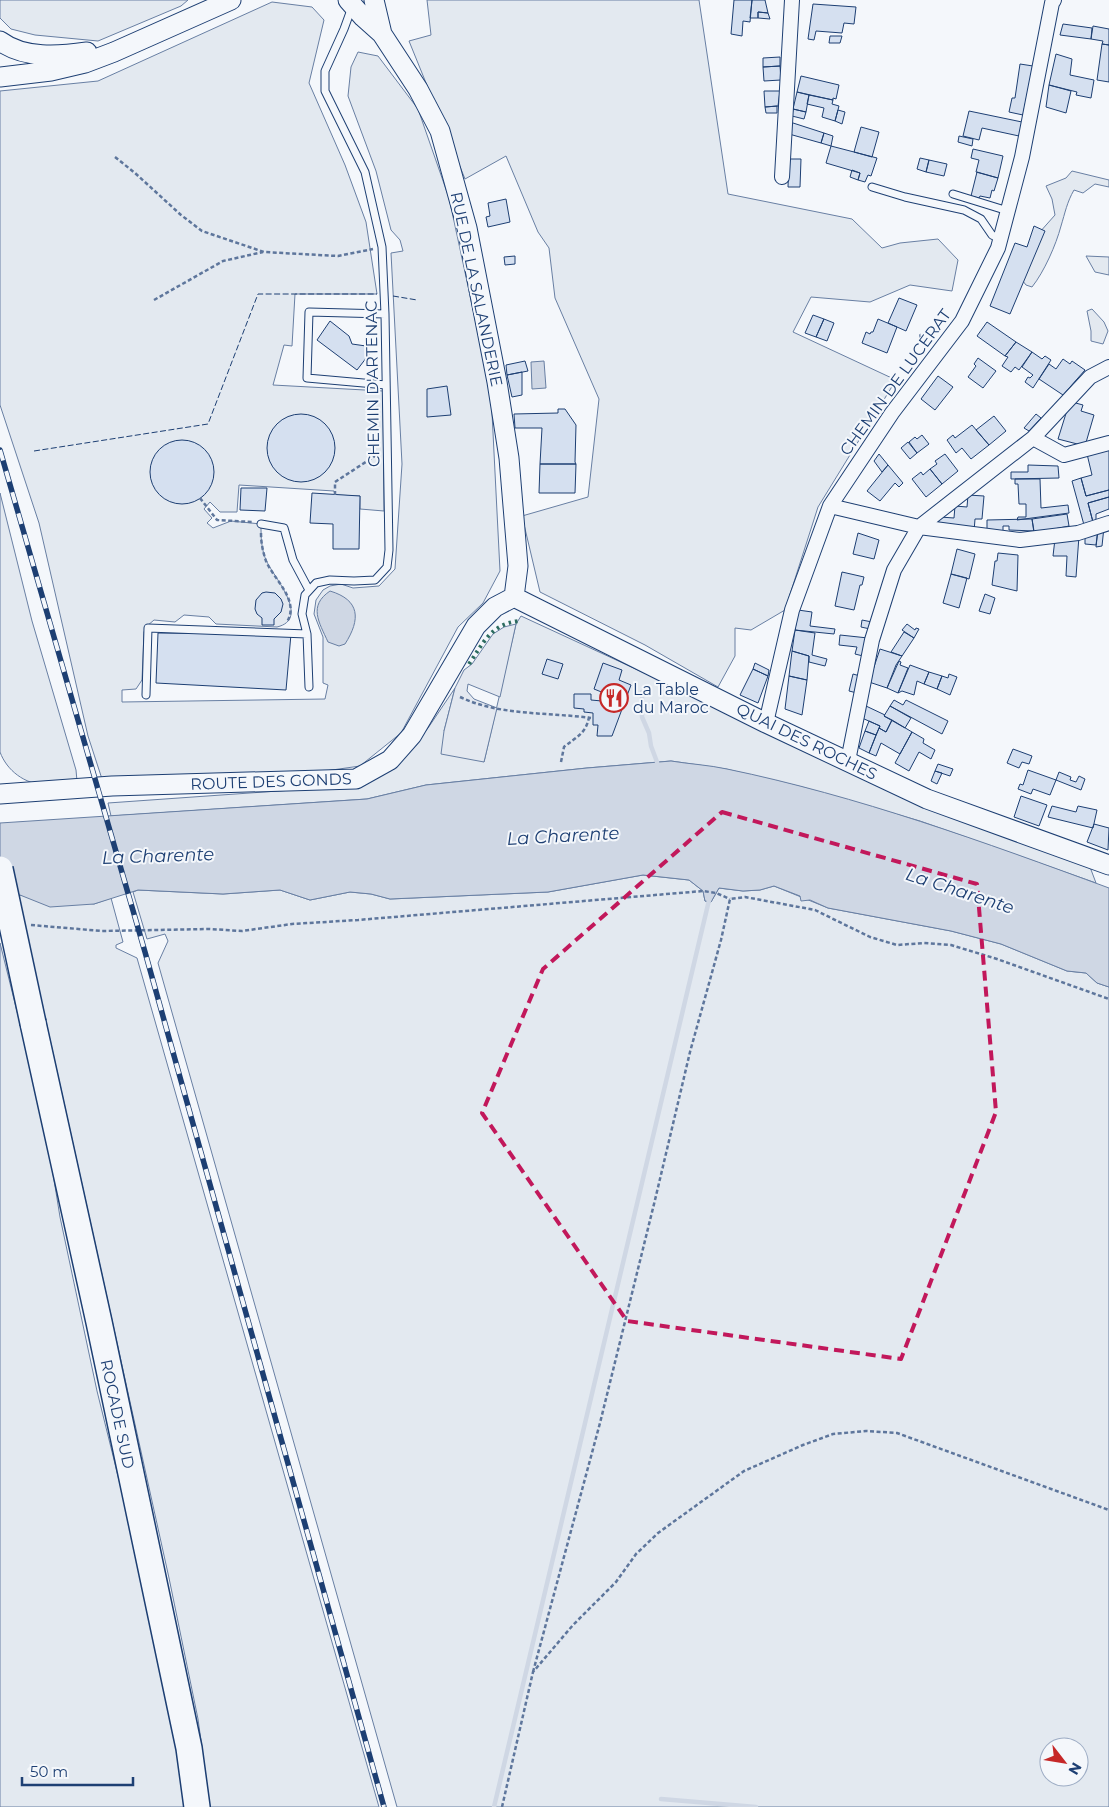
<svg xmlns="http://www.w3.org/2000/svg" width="1109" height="1807" viewBox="0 0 1109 1807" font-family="Montserrat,sans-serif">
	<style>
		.green { fill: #e3e9f0; stroke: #687fa3; fill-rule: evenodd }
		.parking { fill: #e3e8f0; stroke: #687fa3 }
		.water { fill: #cfd7e4; stroke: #687fa3 }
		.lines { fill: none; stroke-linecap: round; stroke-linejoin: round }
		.stream { stroke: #cfd7e4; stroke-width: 4.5 }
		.building { fill: #d5e0f0; stroke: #1d3f73 }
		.lane-casing { stroke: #1d3f73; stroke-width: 9 }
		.street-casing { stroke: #1d3f73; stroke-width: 16 }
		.secondary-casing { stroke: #1d3f73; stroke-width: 21 }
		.highway-casing { stroke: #1d3f73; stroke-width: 28 }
		.path { stroke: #5e769c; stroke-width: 2.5; stroke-dasharray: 4 2.5; stroke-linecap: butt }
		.lane { stroke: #f4f7fb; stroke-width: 7 }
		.street { stroke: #f4f7fb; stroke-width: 14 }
		.secondary { stroke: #f4f7fb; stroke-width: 19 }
		.highway { stroke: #f4f7fb; stroke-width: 25 }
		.rail-casing { stroke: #1d3f73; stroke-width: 5.5 }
		.rail { stroke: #f4f7fb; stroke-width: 4; stroke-dasharray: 11; stroke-linecap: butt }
		.highway-bridge-casing { stroke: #1d3f73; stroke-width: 28; stroke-linecap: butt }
		.highway-bridge { stroke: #f4f7fb; stroke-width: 25 }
		.hedge { stroke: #2c6c60; stroke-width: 4; stroke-dasharray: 2.5 4; stroke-linecap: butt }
		.fence { stroke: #1d3f73; stroke-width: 1; stroke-dasharray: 6 2.5; stroke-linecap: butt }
		.marked { fill: none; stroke: #c2185b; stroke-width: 4; stroke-dasharray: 10 6; stroke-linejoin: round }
		.labels { text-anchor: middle; stroke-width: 4; stroke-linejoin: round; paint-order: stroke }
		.street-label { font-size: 16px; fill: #1d3f73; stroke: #f4f7fb }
		.poi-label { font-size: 16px; fill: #1d3f73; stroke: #f4f7fb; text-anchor: start }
		.water-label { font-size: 18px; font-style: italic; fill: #1d3f73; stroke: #f4f7fb }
	</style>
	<rect width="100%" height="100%" fill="#f4f7fb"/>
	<path class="green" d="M0,0H188L181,6L98,41L35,35L11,29L0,18Z
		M427,0H699L728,194L852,219L882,248L900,243L938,239L958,260L952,291L910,285L870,302L811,297L793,332L896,380L818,507L785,610L751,630L735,628V656L718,687L645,645L540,592L522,516L588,497L599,399L555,298L549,248L538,232L506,156L465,179L409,41L431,35Z
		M272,2L312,7L324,20L309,83L345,165L366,222L377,294H295L292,346L284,345L273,385L383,391L384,511L360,509V496L335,495L334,491L239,485L237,512H220L210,502L204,509L212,518L207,523L213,528L231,521L261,524C261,537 261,550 267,562C274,577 311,619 277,627L216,624L209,617L184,615L175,622L154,620L147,626L144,632L142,680L136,689L122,690V702L325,699L328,685L323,683V637L314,614L316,600L323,590L330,586L341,584L353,588L379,586L395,569L402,464L391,253L403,251L400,240L391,230L376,171L348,96L351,67L358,52L378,56L418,109L449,198L491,393L500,571L483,603L458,627L401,733L360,766L325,771L102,779L88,736L39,523L0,405V91L98,81Z
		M1072,171L1109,180V187L1095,184L1083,193L1074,190C1067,202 1065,213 1061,226C1056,245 1044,272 1032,287L1026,285L1019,276L1039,233L1055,215L1052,199L1046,186L1066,178Z
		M1086,256L1109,257V275L1095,272Z
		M1092,309L1104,322L1108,331L1103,344L1091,341V331L1087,311Z
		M0,493L32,621L76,770L77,781C67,782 55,786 45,785C25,784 7,771 0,752Z
		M521,616L757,725L1090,867L1096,883L920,821L802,787L726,769L671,761L587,768L426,785L367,799L111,816L108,803L335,787L398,763L428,728L455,688L444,731L484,762L516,624Z
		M643,875L689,880L703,891L705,901L711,902L719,888L743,891L760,890L774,886L828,908L951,931L1001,944L1067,971L1086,973L1097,983L1109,987V1807H397L158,963L168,941L165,934L147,939L133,892L138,890L223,894L280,890L310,900L350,892L371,894L390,899L548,892ZM1049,1747H1079V1777H1049Z
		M18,895L94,904L111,898L123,942L116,945V948L137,958L379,1807H210L198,1719L169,1578Z
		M0,943L45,1124L60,1217L97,1391L140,1565L173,1729L185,1807H0Z"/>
	<path class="parking" d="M516,624L500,697L468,684L467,691L474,699L497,708L484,762L441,754L444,731L455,688L464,670L472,664L493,634L504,627Z"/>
	<path class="water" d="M544,361L546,388L532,389L531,362Z
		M330,591C360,600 361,619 345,644L339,646L328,642C319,622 308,606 330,591Z
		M671,761C689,764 709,765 727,769C858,796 984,842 1109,888V987L1097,983L1086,973L1067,971L1001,944L951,931L828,908L810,900L801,901L800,896L774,886L760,890L743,891L719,888L711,902L705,901L703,891L689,880L643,875L548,892L390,899L371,894L350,892L310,900L280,890L223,894L138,890L94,904L50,907L20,895L0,900V823L367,799L426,785L587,768Z"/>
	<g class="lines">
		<path class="stream" d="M642,692V717L649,733L651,746L657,762
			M661,1799L756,1807
			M494,1807L710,896"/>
	</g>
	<path class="building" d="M734,0H752L750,22L743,21L742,36L731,34Z
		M752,0H765L768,13L758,12V18H750Z
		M813,4L856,7L854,24L844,23L842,33L816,31L814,40L808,39Z
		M758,12L768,13L770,19L758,18Z
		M1063,24L1092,28L1091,39L1060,35Z
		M1093,26L1109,29V45L1102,44L1103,41L1091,39Z
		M830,36H842L840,43H829Z
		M1102,44L1109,45V82L1097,80Z
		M1056,54L1072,59L1070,75L1094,80L1091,98L1076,95L1077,92L1049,85Z
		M780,57V66L763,67V58Z
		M1020,64L1033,66L1023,115L1009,112L1012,98H1015Z
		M780,66L781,80L764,81L763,67Z
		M801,76L839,85L836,99L833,98V100L797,92Z
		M1049,85L1071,91L1066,113L1046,107Z
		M764,91H780L778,106L765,107Z
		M797,92L809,95L806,112L793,109Z
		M809,95L833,100L832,104L839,106L835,121L822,117L824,108L807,104Z
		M777,106V113H766L765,107Z
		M793,109L806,112L804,119L792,116Z
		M838,110L845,112L842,124L835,121Z
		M969,111L1022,122L1019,136L982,128L979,140L963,136Z
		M790,122L824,133L821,143L789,134Z
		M861,127L879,132L872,157L854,152Z
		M824,133L833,136L831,146L821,143Z
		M959,136L973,139L972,146L958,142Z
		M831,146L877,158L871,176L868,175L865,182L858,180L860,173L826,163Z
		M973,149L1003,156L998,178L976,172L979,160L971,158Z
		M920,158L929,160L926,172L917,169Z
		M789,159H801L800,187H788Z
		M929,160L947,164L944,176L926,172Z
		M852,170L860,173L858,180L850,177Z
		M977,172L998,178L994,191L992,190L990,198L980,196L979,198L971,196Z
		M506,199L510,222L488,227L486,217L490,216L488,203Z
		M1034,226L1045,231L1010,314L990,306L1015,243L1027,247Z
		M515,256V264L505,265L504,257Z
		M899,298L917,305L906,331L888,323Z
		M813,315L824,319L816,337L805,333Z
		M824,319L834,323L827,341L816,337Z
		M878,319L897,327L887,353L862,343L866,332L870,334L871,332H873Z
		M330,321L349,336L352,344L366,346L370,353L357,370L317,340Z
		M987,322L1016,342L1005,356L977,336Z
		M1016,342L1032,352L1019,370L1015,367L1011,372L1002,366L1008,357L1005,356Z
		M1032,352L1042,359L1045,356L1051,360L1033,388L1025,382L1028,377L1030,378L1033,375L1022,367Z
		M978,358L996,371L983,388L968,377L976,366L974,364Z
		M1063,359L1070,364L1072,361L1085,370L1063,395L1039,379L1049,364L1056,369Z
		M525,361L528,371L507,375L506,365Z
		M522,372V395L512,397L507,375Z
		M938,376L953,387L935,410L921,399Z
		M447,386L451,415L427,417V389Z
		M1072,402L1083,405L1081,411L1094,415L1085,446L1058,439L1068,407Z
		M558,409H565L576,425L575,462L576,464H540L542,428H515L514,414L558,413Z
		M1036,414L1041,418L1029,431L1024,428Z
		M267 448a34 34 0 1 1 68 0a34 34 0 1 1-68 0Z
		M994,416L1006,431L989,445L976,430Z
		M972,425L989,445L971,459L962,448L956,453L947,440L953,435L955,438Z
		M922,435L929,444L917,453L909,442L915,437L917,439Z
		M150 472a32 32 0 1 1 64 0a32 32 0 1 1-64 0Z
		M908,442L917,453L910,459L901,448Z
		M1109,446V490L1086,496L1081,478L1092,475L1087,454Z
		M879,454L888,465L882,472L874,461Z
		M945,454L958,471L942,484L930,469L937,464L935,461Z
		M540,464H576L575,493H539Z
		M888,465L903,483L899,487L895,483L880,501L867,491Z
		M1028,465L1058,466L1059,478L1011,479V472H1028Z
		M930,469L942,484L926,497L912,479L921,472L923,475Z
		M1081,478L1086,496L1109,490V497L1088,503L1093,522L1084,525L1072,481Z
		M1015,479H1040L1041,508L1068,505L1069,513L1017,520L1018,517H1026V504H1019L1018,484H1015Z
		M241,488H267L265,511L240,510Z
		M312,493L360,496L359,549H333V524L310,523Z
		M968,495L984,496L982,519H975L974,532L935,528L940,517L954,518L955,506L967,507Z
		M1109,497V509L1096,514V521L1093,522L1088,503Z
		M1067,514L1069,526L1034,533L1032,519Z
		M1032,519L1034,531L1009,530V526H1003V534L987,533V520Z
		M1104,527L1102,546L1096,547L1098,529Z
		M1098,529L1096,545L1085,544V533Z
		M858,533L879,540L874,559L853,554Z
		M1079,536L1076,577L1066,576L1067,556H1053L1055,539Z
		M957,549L975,554L969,579L951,574Z
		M998,553L1018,555L1017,591L992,585L995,561H997Z
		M842,572L864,577L862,585H860L854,610L835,606Z
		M951,574L967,578L959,608L943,603Z
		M266,592L275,593L281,599L283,604L281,612L274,619V625H262V618L257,614L255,609L256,600L262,593Z
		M985,594L995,598L990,614L979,611Z
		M798,610L812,612L810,626L835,629L834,634L795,630Z
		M862,620L872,622L870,629L861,627Z
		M907,624L915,630L916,628L919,629L914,638L902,630Z
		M795,630L815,633L812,655L827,659L825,666L809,662V656L792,651Z
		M904,632L914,638L902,656L891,652Z
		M158,633L291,634L286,690L156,683Z
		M840,635L868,638L863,656L855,654L857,647L839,645Z
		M880,649L902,656L896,665L887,688L869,682Z
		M792,651L809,656L807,680L789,676Z
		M547,659L563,664L558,679L542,674Z
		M899,661L901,662L900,665L908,668L898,693L887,688Z
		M603,663L622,670L619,680L631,685L612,736H597L598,725H593V713L584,712V709L574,708V694H591V700L602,701L604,693L594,689Z
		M755,663L769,670L768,676L753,669Z
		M910,665L929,672L924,684L917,681L914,695L902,691L898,693Z
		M753,669L768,676L758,703L740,695Z
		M929,672L942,676L937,689L924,684Z
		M853,674L860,676L857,693L849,691Z
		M949,674L957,677L950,695L937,689L942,676L948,678Z
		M789,676L807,680L802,715L785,709Z
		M894,700L903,705L906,700L948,721L942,734L890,706Z
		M866,706L885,715L884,716L892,720L886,732L879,728L880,726L862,718Z
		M890,706L911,718L905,728L884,716Z
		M892,720L912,732L900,754L881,743L876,756L869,753L879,728L886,732Z
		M869,721L880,726L876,735L865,731Z
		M865,731L876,735L869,753L859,748Z
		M912,732L924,739L923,743L935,750L931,759L919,752L909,771L895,763Z
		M1013,749L1032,756L1029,764L1022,762L1019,768L1007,763Z
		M938,764L953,769L950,776L935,771Z
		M1028,770L1056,780L1050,795L1033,789L1031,794L1018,789L1020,784L1023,785Z
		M935,771L942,773L937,784L931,781Z
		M1059,772L1071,777L1070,780L1076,782L1079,776L1085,779L1081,790L1056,780Z
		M1021,796L1047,805L1039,826L1014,817Z
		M1052,806L1076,812L1078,806L1097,810L1093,828L1048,817Z
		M1094,824L1109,828L1108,850L1087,842Z"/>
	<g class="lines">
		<defs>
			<path id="lane" d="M872,187L905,197L964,210L981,219L992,235L1000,239
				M953,194L1008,211
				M385,314L309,312L307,378L386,385
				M261,524L284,528L293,560L309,590
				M309,687L307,634L302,614L305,595L316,583L330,580L354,581L375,580L387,567L389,550L385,314L382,247L365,172L325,91V71L344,29L352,7
				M146,695L148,628L307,634"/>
			<path id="street" d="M782,177L792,0
				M1033,438L1064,455L1109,443
				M830,506L919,527L1020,540L1078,533L1109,523
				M766,723L792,610L830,506L892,413L962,321L998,248L1022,157L1052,3L1054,0
				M848,761L872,640L894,570L919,527L1033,438L1090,377L1109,367"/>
			<path id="secondary" d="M348,0L363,17L382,34
				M374,0L382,34L418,89L440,131L467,228L497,382L509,458L518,566L514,597
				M0,41C24,59 59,56 87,52
				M0,77L51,71L85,63L114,52L231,0
				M514,597L766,723L927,799L1109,865
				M0,794L112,786L356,779L390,760L412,735L476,626L495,607L514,597"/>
			<path id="highway" d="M33,1023L99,1322L189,1748L197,1807"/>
		</defs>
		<use href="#lane" class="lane-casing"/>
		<use href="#street" class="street-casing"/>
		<use href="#secondary" class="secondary-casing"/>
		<use href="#highway" class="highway-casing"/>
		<path class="path" d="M115,157L135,173L181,215L202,231L264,252L338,256L373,249
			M154,300L223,261L263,252
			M335,495V482L378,454
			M200,498L217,520L252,522
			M261,533C261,543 263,552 266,561C274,580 300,600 287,622
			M460,697C500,716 548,712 591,718
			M561,762L564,747C576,737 586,734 589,717
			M31,925L102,931L210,929L242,931L292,924L358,920L703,891L716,893L730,899
			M533,1672L600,1423L655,1200L690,1052L721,940L730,899L745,897L815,910L870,937L897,945L924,943L951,945L997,959L1109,999
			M502,1807L533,1672L573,1625L616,1582L636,1554L658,1533L744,1471L803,1445L833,1434L866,1431L897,1433L1109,1510"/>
		<use href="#lane" class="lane"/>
		<use href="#street" class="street"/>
		<use href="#secondary" class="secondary"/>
		<use href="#highway" class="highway"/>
		<defs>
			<path id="rail" d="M0,450L145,952L384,1807"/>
		</defs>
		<use href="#rail" class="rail-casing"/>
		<use href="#rail" class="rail"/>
		<defs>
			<path id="highway-bridge" d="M0,869L33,1023"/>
		</defs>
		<use href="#highway-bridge" class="highway-bridge-casing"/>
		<use href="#highway-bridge" class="highway-bridge"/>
		<path class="hedge" d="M469,664C484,642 491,624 519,621"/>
		<path class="fence" d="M393,296L417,300
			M34,451L208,424L258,294H377"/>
	</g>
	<path class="marked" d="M722,812L977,884L996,1112L901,1359L627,1321L482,1113L543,969Z"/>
	<defs>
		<symbol id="restaurant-ring" viewBox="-11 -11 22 22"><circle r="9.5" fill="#f4f7fb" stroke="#c62828" stroke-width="1.5"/><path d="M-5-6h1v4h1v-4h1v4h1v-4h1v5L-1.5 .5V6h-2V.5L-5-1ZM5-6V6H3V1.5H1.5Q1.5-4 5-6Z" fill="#c62828"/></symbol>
	</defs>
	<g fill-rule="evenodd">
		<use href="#restaurant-ring" x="598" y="682" width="32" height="32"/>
	</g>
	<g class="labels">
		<g class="street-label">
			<text transform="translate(477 289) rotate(78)" y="6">RUE DE LA SALANDERIE</text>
			<text transform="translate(895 382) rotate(-54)" y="6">CHEMIN DE LUCÉRAT</text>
			<text transform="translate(372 384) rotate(-91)" y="6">CHEMIN D'ARTENAC</text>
			<text transform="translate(807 741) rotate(26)" y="6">QUAI DES ROCHES</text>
			<text transform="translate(271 781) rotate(-2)" y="6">ROUTE DES GONDS</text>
			<text transform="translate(118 1414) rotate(78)" y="6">ROCADE SUD</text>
		</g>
		<g class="poi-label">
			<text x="633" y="695">La Table<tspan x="633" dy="18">du Maroc</tspan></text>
		</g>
		<g class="water-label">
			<text transform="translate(563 836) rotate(-3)" y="6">La Charente</text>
			<text transform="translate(158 856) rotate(-2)" y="6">La Charente</text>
			<text transform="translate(960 891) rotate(18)" y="6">La Charente</text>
		</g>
	</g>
	<g transform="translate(1064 1762) rotate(121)"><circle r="24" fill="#f4f7fb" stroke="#9eadc5"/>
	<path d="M0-4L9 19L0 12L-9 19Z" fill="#c62828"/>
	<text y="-8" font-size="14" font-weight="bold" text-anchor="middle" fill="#1d3f73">N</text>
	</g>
	<path d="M22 1777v8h111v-8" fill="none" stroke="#1d3f73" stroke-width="2.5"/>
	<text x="30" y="1777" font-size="15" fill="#1d3f73" stroke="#f4f7fb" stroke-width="4" paint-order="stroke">50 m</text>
</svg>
